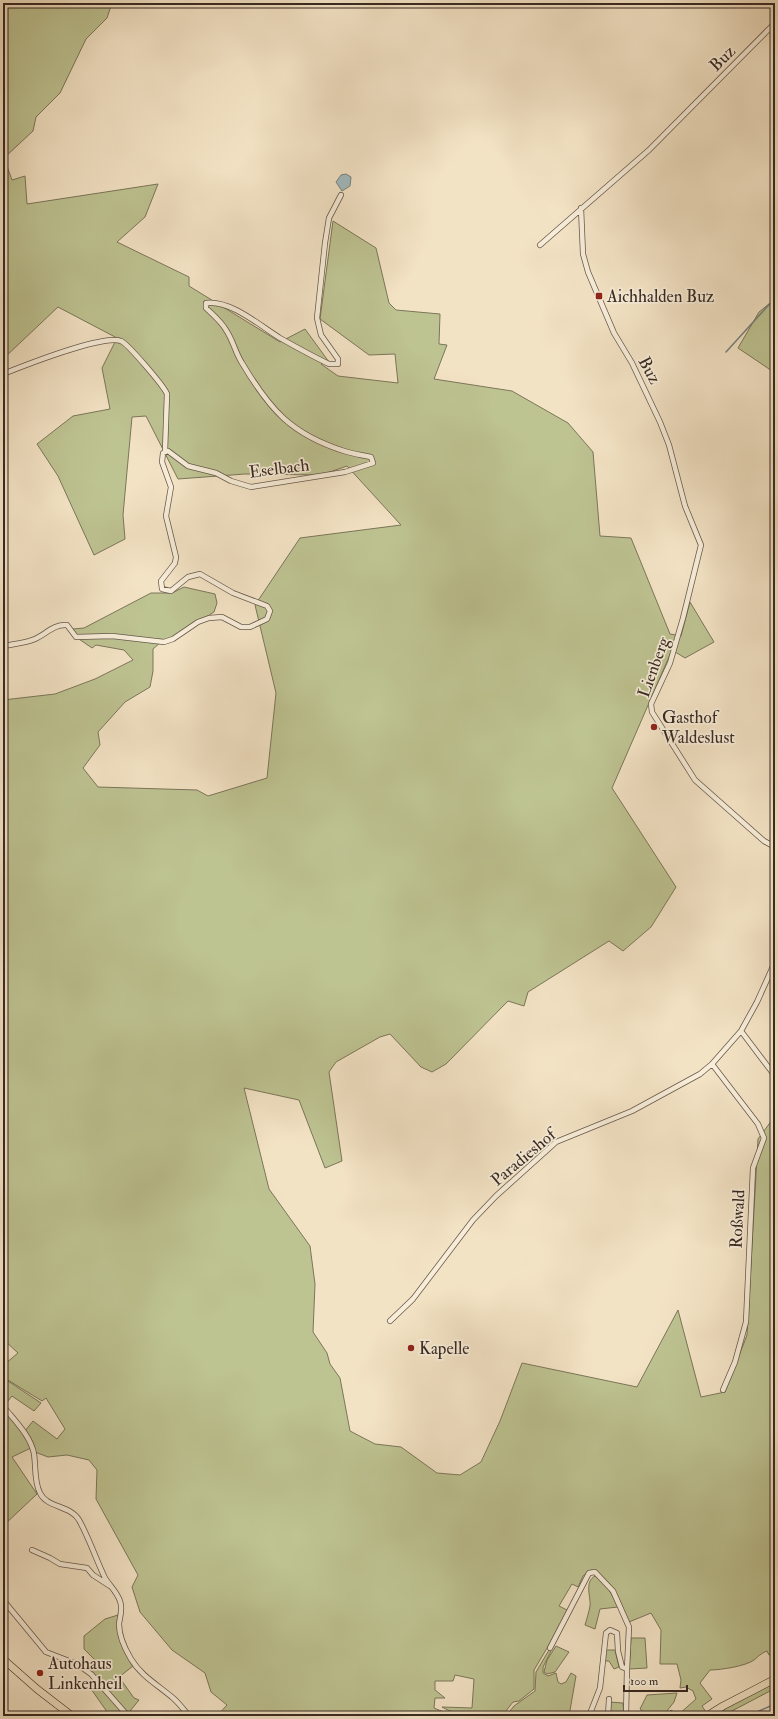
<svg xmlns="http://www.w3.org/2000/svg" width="778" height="1719" viewBox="0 0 778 1719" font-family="'IM FELL Double Pica',serif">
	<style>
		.green { fill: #bec392; stroke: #7b765a }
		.water { fill: #a0bbbe; stroke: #768180 }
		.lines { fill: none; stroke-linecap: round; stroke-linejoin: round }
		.stream { stroke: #768180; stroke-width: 1.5 }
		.street-casing { stroke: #67584b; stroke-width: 6 }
		.primary-casing { stroke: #382922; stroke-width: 8 }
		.street { stroke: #f7edd9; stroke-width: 4.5 }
		.primary { stroke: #f3e3c5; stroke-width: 7 }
		.poi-dot { fill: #8f2418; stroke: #f7edd9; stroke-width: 1.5 }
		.labels { text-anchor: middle; stroke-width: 3.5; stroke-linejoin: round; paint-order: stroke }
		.street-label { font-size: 17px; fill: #382922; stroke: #f7edd9 }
		.poi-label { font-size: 17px; fill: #382922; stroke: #f7edd9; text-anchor: start }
	</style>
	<rect width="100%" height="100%" fill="#f3e3c5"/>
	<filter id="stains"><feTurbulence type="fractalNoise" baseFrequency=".005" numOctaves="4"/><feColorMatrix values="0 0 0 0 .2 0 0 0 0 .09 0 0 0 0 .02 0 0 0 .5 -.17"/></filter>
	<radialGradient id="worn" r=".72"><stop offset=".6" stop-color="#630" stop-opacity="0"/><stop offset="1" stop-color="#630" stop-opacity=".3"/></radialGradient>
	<path class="green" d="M3,3H112L107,18L86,39L60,93L36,117L33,131L4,158L12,180L25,176L27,204L158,184L145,217L117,242L189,277V286L280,342L305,329L329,362L321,364L338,376L398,383L395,354L369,355L320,319L333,221L376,248L389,303L396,310L440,314L439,344L447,345L434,379L512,391L568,423L593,452L600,536L631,538L670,634L681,636L690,602L714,642L685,658L672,650L612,788L676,887L651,927L623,951L609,941L528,992L524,1006L508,1001L446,1064L432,1072L421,1067L390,1034L380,1037L336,1062L329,1072L342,1161L325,1168L299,1100L244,1088L269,1189L310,1246L315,1284L313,1332L327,1353L330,1364L340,1378L350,1431L375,1444L401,1447L437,1473L460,1475L481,1462L500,1421L522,1363L637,1387L678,1310L701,1397L725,1392L747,1335L758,1139L775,1116V1653L769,1655L767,1651C760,1654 759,1656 754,1660C746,1666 721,1670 710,1670L700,1683L712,1699L702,1706L706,1712L702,1716H665L671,1710L678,1715L696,1699L693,1691L686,1687L680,1688L681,1680L677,1664H660L661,1630L651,1613L629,1622C621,1604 612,1577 591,1570L583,1576L578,1587L572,1584L559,1606L569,1611L534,1670V1689L519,1701L513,1702L502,1716C481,1716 461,1718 442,1707L472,1708L474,1679L455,1675L453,1681H435V1690L445,1698H435L434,1708L453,1716H217L227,1705L211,1692L205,1673L172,1650L140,1612L132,1587L138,1575L96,1499L97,1470L89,1460L67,1455L48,1457L35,1452L25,1431L33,1421L57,1439L65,1429L46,1398L42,1401L3,1377V1362L5,1364L18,1353L3,1339V700L55,694L95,679L133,660L124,650L96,645L92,648L76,637L73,629L84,628L151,593H172L184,587L215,594L217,603L214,612L173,638L162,641L153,649V671L150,687L125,702L98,732L100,745L83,768L98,787L197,790L208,796L267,778L276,693L255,605L300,538L401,525L347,466L321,475L245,474L178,479L146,416L132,417L123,515L125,539L94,555L58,476L37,444L73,416L110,409L102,368L117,338L58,307L3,359Z
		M775,299V373L738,348L759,312Z
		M8,1381L41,1403L34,1411L12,1396L4,1406L3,1397L5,1394Z
		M3,1409L23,1433L31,1448L12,1457L37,1494L3,1526Z
		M595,1576C606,1581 613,1597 618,1607L600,1609L595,1629L585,1625C587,1618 589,1612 590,1606C591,1597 584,1582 595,1576Z
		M118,1615L120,1637L133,1666L119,1677L134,1698L139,1700L126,1716H110L91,1689L97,1681L88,1670L95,1660L84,1649V1636L105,1619Z
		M631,1638H645L647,1668L629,1669Z
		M556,1646L569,1652L555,1672L547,1674L544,1672L547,1660Z
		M549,1650L551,1651L543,1667V1673L548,1676L556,1673L558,1682L561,1684L566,1682L571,1673L576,1676L569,1716H506L514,1706L535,1691L536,1672Z
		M606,1650H615L619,1667L614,1669L609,1661H604Z
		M775,1682V1691L772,1693L770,1691L730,1712V1715L720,1714L718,1712Z
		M677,1693L674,1702L663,1716H649L640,1709L647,1695Z
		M609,1702L623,1703L624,1716H610Z"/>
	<path class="water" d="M346,174L351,177L350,186L342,191L336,182L341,175Z"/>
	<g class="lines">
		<path class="stream" d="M726,352L775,298
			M748,1716L775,1704"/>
		<defs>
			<path id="street" d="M581,208L583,254L588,272L614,333L632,363L660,422L669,445L685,506L701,545L683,618L670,663L651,704L652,712L695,780L764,841L775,847
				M540,245L649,150L775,23
				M3,374C23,366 104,334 121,341C127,343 164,386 167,394L165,451
				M3,646C13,644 26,643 35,639C46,634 54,624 67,625L76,637L112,636L164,642L173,639L198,622L209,618L222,617L241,627H250L267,619L270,611L267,606L233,593L200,574L188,577L171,591L162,589L161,581L175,563L176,557L166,516L171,487L162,462L163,453L168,451L188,466L216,473L231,481L251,487L345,472L373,463L371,457C362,455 353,454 344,451C291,434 270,410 242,363C235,352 233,340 226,330C221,321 213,315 206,308V303C231,300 259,325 280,338C296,347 312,356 329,364H338V359L321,335L317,318L325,243L329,218L341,195
				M741,1031L775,1076
				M712,1064L758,1124L764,1138L753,1168L746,1322L735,1362L723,1390
				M390,1321L413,1299L473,1220L496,1196L556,1142L632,1111L700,1074L712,1064L741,1031L757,1002L775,962
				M3,1406C14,1420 31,1436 34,1454C36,1467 34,1482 40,1493C47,1508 70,1505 79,1520C89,1538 96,1559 105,1578C110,1586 117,1592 120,1601C123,1609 120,1616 119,1624C119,1636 125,1649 131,1659C141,1676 158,1685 173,1698C179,1703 184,1710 189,1716
				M32,1550L50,1558L60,1564L87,1568L93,1575L110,1586
				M3,1600L46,1652L77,1664L91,1674L128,1716
				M550,1648L589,1573L595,1572L613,1591L629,1627L627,1669
				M3,1714L6,1716
				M589,1716L600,1688L606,1633L610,1630L617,1633L618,1651L622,1667L627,1669L626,1716
				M608,1716L609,1699
				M767,1716L775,1712"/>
			<path id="primary" d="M3,1659L37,1689L72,1716
				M707,1716L723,1706L775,1679"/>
		</defs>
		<use href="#street" class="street-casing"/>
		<use href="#primary" class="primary-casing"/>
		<use href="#street" class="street"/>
		<use href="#primary" class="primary"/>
	</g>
	<g class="poi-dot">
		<rect x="595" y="292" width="8" height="8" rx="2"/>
		<circle cx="654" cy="727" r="4"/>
		<circle cx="411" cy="1348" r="4"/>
		<circle cx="40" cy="1673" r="4"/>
	</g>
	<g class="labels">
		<g class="street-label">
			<text transform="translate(722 58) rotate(-45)" y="6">Buz</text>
			<text transform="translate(650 370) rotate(62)" y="6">Buz</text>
			<text transform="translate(279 468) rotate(-7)" y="6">Eselbach</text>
			<text transform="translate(653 667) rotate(-70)" y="6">Lienberg</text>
			<text transform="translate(523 1157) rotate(-40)" y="6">Paradieshof</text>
			<text transform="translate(737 1219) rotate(-87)" y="6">Roßwald</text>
		</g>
		<g class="poi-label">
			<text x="607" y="302">Aichhalden Buz</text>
			<text x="662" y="723">Gasthof<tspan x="662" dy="20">Waldeslust</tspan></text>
			<text x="419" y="1354">Kapelle</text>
			<text x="48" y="1669">Autohaus<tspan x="48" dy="20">Linkenheil</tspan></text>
		</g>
	</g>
	<rect width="778" height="1719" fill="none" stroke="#f3e3c5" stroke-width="16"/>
	<rect x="4" y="4" width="770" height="1711" fill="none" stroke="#382922" stroke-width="2"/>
	<rect x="8" y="8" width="762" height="1703" fill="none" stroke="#382922"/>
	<path d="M624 1685v6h63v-6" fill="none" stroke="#382922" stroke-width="2"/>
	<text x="630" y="1685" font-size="12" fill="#382922" stroke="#f7edd9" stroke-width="3" paint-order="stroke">100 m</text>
	<rect width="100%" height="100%" filter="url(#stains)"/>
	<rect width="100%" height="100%" fill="url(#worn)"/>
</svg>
